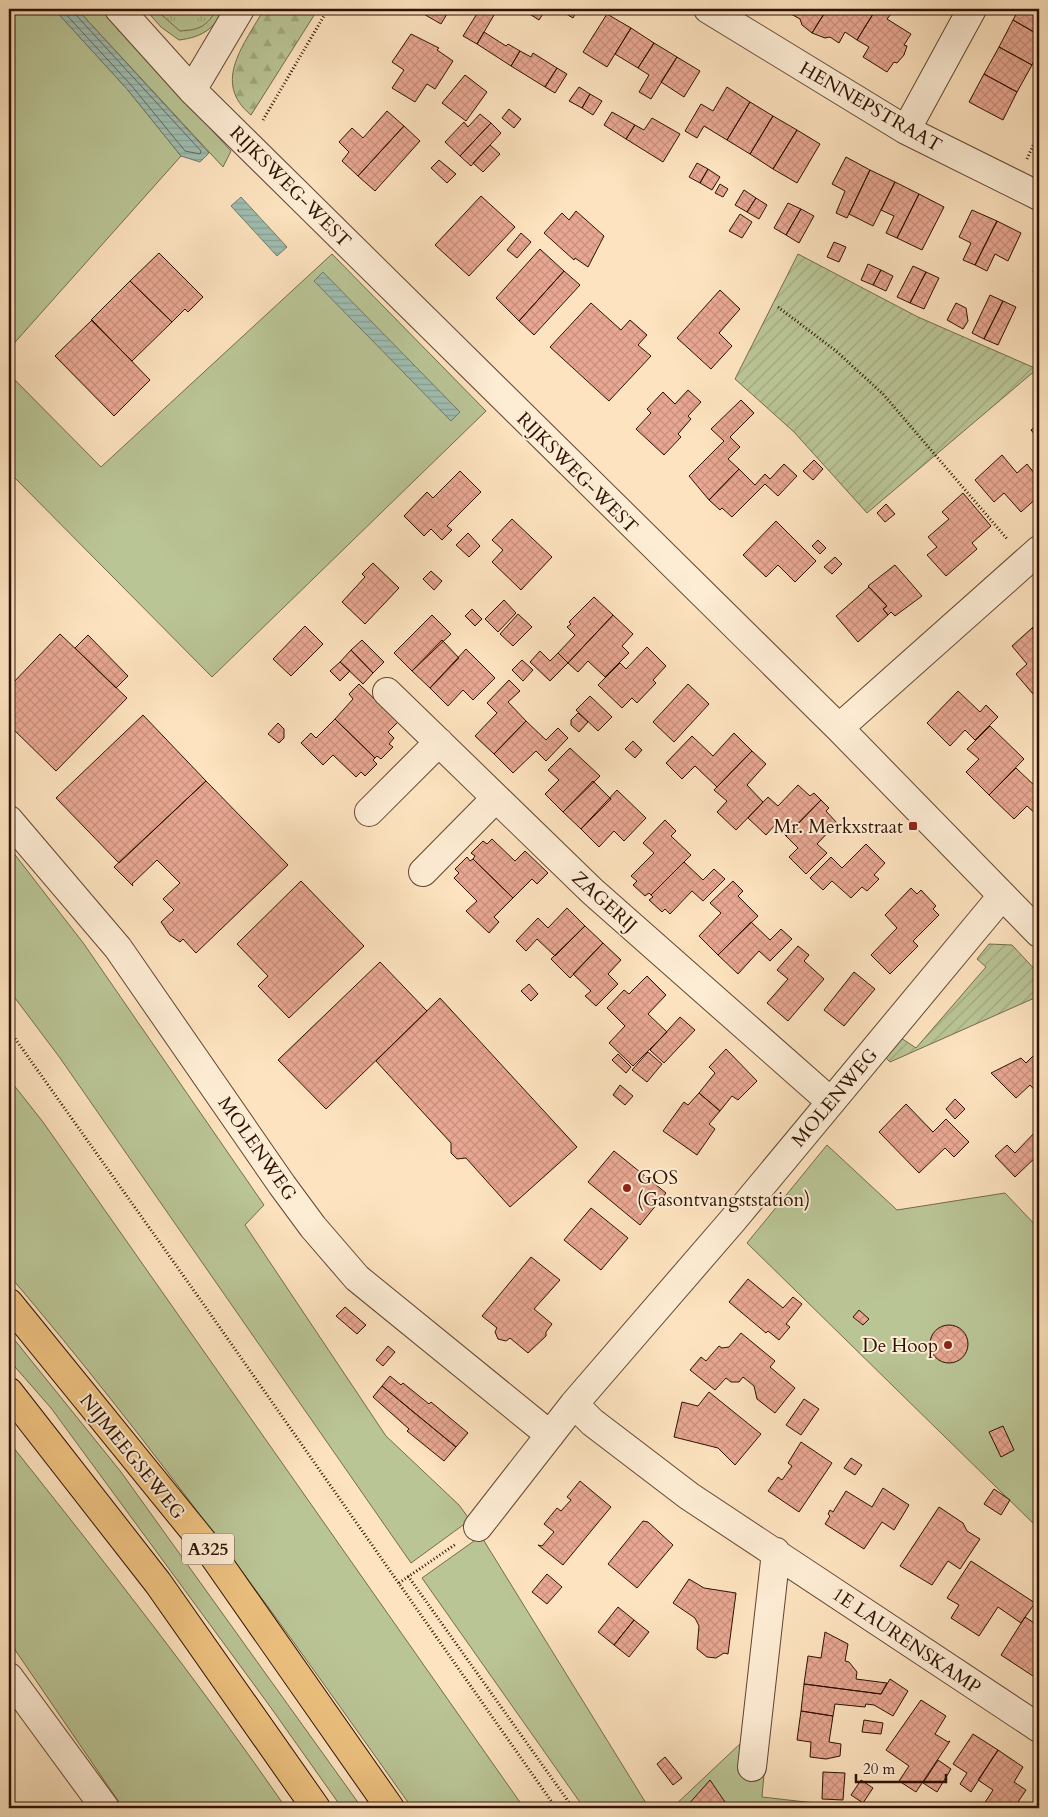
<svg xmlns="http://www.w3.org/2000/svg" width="1048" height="1817" viewBox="0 0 1048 1817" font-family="Cardo,serif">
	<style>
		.grass { fill: #bac596; stroke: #746b4c }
		.forest { fill: url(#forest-firs); stroke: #746b4c }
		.park { fill: url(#park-tufts); stroke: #746b4c }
		.garden { fill: url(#garden-furrows); stroke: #746b4c }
		.water { fill: url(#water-rules); stroke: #72796b }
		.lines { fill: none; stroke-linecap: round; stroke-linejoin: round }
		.shore { stroke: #66685a; stroke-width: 1 }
		.building { fill: url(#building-cross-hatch); stroke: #2e1103 }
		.minor-casing { stroke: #624632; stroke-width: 30 }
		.highway-casing { stroke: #2e1103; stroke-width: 30 }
		.path { stroke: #2e1103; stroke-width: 3; stroke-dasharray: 1 2.5; stroke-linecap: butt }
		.minor { stroke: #feedd5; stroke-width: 28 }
		.highway { stroke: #eec280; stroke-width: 28 }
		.poi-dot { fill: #8f2418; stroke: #feedd5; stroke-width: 2 }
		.labels { text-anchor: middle; stroke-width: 4; stroke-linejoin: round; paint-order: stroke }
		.shield { fill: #feedd5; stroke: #6c5342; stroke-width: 1 }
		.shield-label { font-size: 18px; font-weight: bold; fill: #2e1103 }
		.street-label { font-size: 19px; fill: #2e1103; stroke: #feedd5 }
		.poi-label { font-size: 19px; fill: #2e1103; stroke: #feedd5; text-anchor: end }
	</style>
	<defs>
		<pattern id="forest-firs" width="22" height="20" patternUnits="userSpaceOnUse" patternTransform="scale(1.25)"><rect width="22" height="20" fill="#bac596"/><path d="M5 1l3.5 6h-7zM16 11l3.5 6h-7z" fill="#a0a880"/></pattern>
		<pattern id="park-tufts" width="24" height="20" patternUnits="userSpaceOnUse" patternTransform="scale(1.25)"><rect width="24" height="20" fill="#bac596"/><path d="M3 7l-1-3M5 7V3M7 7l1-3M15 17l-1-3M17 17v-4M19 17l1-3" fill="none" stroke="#a0a880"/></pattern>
		<pattern id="garden-furrows" width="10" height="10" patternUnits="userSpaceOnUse" patternTransform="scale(1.25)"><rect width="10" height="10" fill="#bac596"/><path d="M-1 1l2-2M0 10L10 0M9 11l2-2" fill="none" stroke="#a0a880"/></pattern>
		<pattern id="water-rules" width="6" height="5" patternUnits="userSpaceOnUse" patternTransform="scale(1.25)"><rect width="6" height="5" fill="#9fbeb1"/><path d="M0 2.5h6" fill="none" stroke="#89a297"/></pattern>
		<pattern id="building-cross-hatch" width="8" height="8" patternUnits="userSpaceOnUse" patternTransform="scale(1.25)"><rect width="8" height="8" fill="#e8a792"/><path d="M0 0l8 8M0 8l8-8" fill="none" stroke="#c78f7c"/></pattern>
	</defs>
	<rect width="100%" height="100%" fill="#fde3bf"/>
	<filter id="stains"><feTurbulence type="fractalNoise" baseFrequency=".004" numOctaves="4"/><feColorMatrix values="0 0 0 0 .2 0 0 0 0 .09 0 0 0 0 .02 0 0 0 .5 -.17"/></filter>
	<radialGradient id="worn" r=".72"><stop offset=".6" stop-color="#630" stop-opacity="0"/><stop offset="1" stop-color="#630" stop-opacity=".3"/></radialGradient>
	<path class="grass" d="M9,9H54L127,89L181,156L9,349Z
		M77,9H101L231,151L223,167Z
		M145,9H225C213,29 203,37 179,40L161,27Z
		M332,254L486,411L212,677L9,472V374L101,467Z
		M9,847L84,944L264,1205L245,1225L386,1436L459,1505L470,1520L411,1563L60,1058L9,990Z
		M9,1079L43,1122L524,1808H412C283,1626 154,1445 9,1275Z
		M827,1145L897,1210L1005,1193L1039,1229V1529L747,1243Z
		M9,1333L121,1472L362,1808H342L269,1705L51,1408L9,1360Z
		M9,1442C104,1561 199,1682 286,1808H123L9,1641Z
		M481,1536L649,1808H584L422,1578Z
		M742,1742L751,1773L764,1774L762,1797L858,1808H672Z"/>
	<path class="forest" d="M264,9H318L251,115C211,82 245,44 264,9Z"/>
	<path class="park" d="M155,9H217C207,26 200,30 180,31Z"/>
	<path class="garden" d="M798,254L918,317L1037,369L867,513L794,432L735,379Z
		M989,944L1012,945L1039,974V996L890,1062L883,1055L898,1036L916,1048L986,967L977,959Z"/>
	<path class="water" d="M54,9H77L209,153L200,162L181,156L127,89Z
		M241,197L287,247L277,256L231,206Z
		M323,272L460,412L451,421L314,281Z"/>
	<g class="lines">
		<path class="shore" d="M61,9L131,85L185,151L200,154L201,151L75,14L74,9"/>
	</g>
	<path class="building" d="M415,9H450L441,24Z
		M480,9H485L494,15L477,44L463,36Z
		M530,9H546L539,20L528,13Z
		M558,9H578L573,18Z
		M794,9H827L812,33L802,25L800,19L791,14Z
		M827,9H876L857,40L845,32L839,43L830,37L825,38L812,33Z
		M876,9H883L891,14L887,19L911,34L904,45L907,46L904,55L897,63L894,62L887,72L863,57L869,47L857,40Z
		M1019,9H1039V35L1013,20Z
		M607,14L631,28L607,67L583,52Z
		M1013,20L1039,35V51L1032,65L999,47Z
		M631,28L654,43L638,68L615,54Z
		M484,32L506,46L508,44L520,51L511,66L477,44Z
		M411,34L439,48L437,50L453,61L435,89L427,84L415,102L392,88L404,70L392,62Z
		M654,43L677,57L651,99L639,92L649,75L638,68Z
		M999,47L1032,65L1017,92L984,74Z
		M520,51L531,57L533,53L557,68L545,87L511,66Z
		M677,57L700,71L684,97L661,82Z
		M557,68L567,74L555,93L545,87Z
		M984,74L1017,92L1003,120L969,102Z
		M465,75L487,92L466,121L442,103Z
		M579,87L590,94L582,108L569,101Z
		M727,87L750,102L727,140L704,126L697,138L685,131L701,104L713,111Z
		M590,94L602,101L593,115L582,108Z
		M750,102L773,116L750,154L727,140Z
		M509,109L521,119L514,128L502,118Z
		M387,111L404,126L358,176L342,161L349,152L339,142L352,128L363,138Z
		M612,112L635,125L626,139L604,125Z
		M480,114L491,123L460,156L445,142L464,122L468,127Z
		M773,116L797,130L773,169L750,154Z
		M652,118L680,134L663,162L626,139L635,125L644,130Z
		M491,123L501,133L471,166L460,156Z
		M404,126L420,141L375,191L358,176Z
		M797,130L820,144L797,183L773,169Z
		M490,145L500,154L483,172L473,163Z
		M846,157L870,170L847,218L836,213L845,191L832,184Z
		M439,160L456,174L447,183L431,168Z
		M697,163L708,169L700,183L689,177Z
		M708,169L720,177L712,190L700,183Z
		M870,170L895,182L873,226L849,214Z
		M895,182L919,194L897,238L886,233L894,216L881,210Z
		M720,184L728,189L723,197L715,193Z
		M744,190L756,198L747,212L735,205Z
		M919,194L944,207L922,250L897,238Z
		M481,196L515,227L469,276L435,245Z
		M756,198L767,205L759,219L747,212Z
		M788,203L801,209L786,235L774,228Z
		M801,209L814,216L799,243L786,235Z
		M972,210L997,221L975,265L963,260L971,243L959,237Z
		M576,211L604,236L588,267L575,258L574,260L544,233L562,213L569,220Z
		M740,214L752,222L742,238L729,231Z
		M997,221L1021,233L1008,261L995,254L987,271L975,265Z
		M521,233L531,242L517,258L507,250Z
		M834,242L846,247L839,262L827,257Z
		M540,249L564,271L519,321L496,298Z
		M159,253L203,297L188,312L185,309L172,322L130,281Z
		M1039,259V275L1033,272Z
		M868,264L881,270L873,285L861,280Z
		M913,266L926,272L910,303L897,297Z
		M881,270L893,276L886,291L873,285Z
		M564,271L580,285L534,335L519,321Z
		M926,272L939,278L924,309L910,303Z
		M130,281L172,322L132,361L91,320Z
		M720,290L740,309L719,333L732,346L711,369L677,338Z
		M990,295L1003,301L984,339L972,333Z
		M1003,301L1016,307L998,345L984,339Z
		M591,303L621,330L630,320L647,335L638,345L651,356L609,401L550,347Z
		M956,303L966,308L968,321L963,329L947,320Z
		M92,320L150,380L114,416L55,356Z
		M688,390L701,402L688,416L691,419L678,434L681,437L664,455L636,429L651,413L647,409L663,392L675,404Z
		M741,400L754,413L730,437L740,447L728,459L739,469L709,500L689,476L724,441L711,429Z
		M1039,423V440L1031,430Z
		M1002,455L1017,473L1027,464L1039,479V496L1021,512L1004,493L994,502L975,480Z
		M814,460L823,469L813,480L803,471Z
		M784,464L797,476L778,496L765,484L732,517L722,508L720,510L709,500L739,469L755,485L765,474L770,479Z
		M460,471L481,492L447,526L452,530L442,540L431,529L424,536L404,516L427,492L433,498Z
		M963,493L991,526L972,543L977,549L946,576L927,555L937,547L928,537L949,519L942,512Z
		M886,504L895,514L885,522L877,513Z
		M512,519L552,557L521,590L492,562L503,550L492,540Z
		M776,521L816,561L795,582L778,565L766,577L743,555Z
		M468,533L480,546L469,557L456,545Z
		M818,540L826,548L820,554L812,546Z
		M835,557L842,564L832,574L824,567Z
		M373,563L399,588L365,624L342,602L365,577L362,574Z
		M895,565L922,596L895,616L891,612L888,615L883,609L887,606L868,586Z
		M431,571L442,581L434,590L423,579Z
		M869,587L887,606L883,609L888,615L858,642L836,616Z
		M594,597L613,615L568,663L558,653L575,635L567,627L571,624L569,622Z
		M504,600L516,613L498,632L485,619Z
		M472,609L482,619L475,626L465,616Z
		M518,614L532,627L513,646L500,634Z
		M432,615L451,634L412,671L394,653Z
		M613,615L633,634L622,646L629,653L605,677L588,661L578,672L568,663Z
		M1039,622V637L1032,628Z
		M305,626L323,644L291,676L273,659Z
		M1032,628L1039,637V701L1016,674L1027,664L1012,646Z
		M60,634L127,698L56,771L9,725V687Z
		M88,635L128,676L116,688L75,648Z
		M362,640L384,662L373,673L351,650Z
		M442,640L459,658L430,688L412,671Z
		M647,647L666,666L653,680L656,683L637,703L632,698L622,708L598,685L620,663L626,669Z
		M466,649L495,678L473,700L463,690L448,706L430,688Z
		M351,650L373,673L363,684L340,662Z
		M540,651L550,661L558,653L568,663L550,681L530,662Z
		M522,660L533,670L523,681L512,670Z
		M340,662L350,671L340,681L330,671Z
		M509,680L520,691L508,702L526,721L494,754L475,736L497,713L487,703Z
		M359,684L398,722L388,732L394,738L389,744L393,747L381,759L377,756L375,758L335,719L353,699L349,694Z
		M688,684L709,704L674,742L653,722Z
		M958,691L980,712L986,705L998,717L975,740L965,730L950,746L927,723Z
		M590,696L612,717L598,731L576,710Z
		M578,713L588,722L579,732L571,725V720Z
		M143,715L206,781L119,863L56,798Z
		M335,719L375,758L373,760L377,764L365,776L361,772L356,777L333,755L323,765L301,743L311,733L316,738Z
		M526,721L546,740L558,728L568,738L546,761L536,751L513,773L494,754Z
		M278,723L284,729V738L279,743L268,734Z
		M990,726L1024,759L989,795L966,772L979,759L967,749Z
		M734,733L752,751L717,787L695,766L682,779L666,763L692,736L713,756Z
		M633,741L642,750L635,758L625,749Z
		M570,748L600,776L563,812L545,794L559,780L548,770Z
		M752,751L766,764L747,785L763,802L736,830L717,812L727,801L714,790Z
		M1016,768L1036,787L1039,784L1038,816L1027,806L1014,819L989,795Z
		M206,781L288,865L196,953L183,939L180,942L170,935L161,922L174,910L163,899L180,883L157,860L132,884L133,886L114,867Z
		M593,781L611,799L581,829L563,812Z
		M798,785L810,796L814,793L821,800L786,836L775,825L766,835L748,818L768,797L778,806Z
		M617,790L646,818L624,841L614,831L599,847L581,829Z
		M821,800L829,808L826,811L837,823L817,844L827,853L806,874L789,857L798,848L786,836Z
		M665,820L676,831L671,836L691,855L651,895L649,893L645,896L633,885L637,881L631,876L654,853L643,843Z
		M492,839L515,861L525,851L548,873L537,884L532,879L513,898L473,859L475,856L471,853L483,841L487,844Z
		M866,844L885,863L874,875L879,879L867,891L862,887L851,898L832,881L823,890L810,878L831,857L842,868Z
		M467,857L470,861L473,859L513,898L494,917L499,922L489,933L466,911L477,901L454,878L459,873L455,869Z
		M684,862L703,880L714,869L725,879L703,901L692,891L670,914L665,909L662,912L649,900L653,897L651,895Z
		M301,881L364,946L289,1018L258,986L268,976L237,944Z
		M733,881L743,891L738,896L758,916L718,955L699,936L721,913L710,903Z
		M911,888L917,894L921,890L936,906L933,909L939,915L913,941L918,946L890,974L871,955L897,928L885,915Z
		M567,908L585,926L555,956L537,939L526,951L516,941L538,918L548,928Z
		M751,922L770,940L781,929L792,939L770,961L759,951L738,974L718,955Z
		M585,926L603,943L570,978L551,959Z
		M603,943L621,960L608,974L618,984L596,1006L585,996L591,991L573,974Z
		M798,946L809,955L804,961L824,979L788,1021L767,1003L788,979L777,970Z
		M380,962L427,1011L326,1109L278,1060Z
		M854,972L875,989L844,1026L824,1010Z
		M647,976L666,995L648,1014L667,1032L633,1066L609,1043L625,1026L607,1008L624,990L629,994Z
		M529,984L538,994L531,1001L521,991Z
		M440,998L577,1147L510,1207L466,1158L457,1159L451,1153V1143L376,1061Z
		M680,1017L695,1030L664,1063L650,1050Z
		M726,1049L757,1081L738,1100L732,1096L720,1111L699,1093L715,1073L709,1067Z
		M1039,1050V1095L1030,1085L1016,1098L991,1073L1021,1058L1026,1063Z
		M648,1052L662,1064L647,1082L632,1070Z
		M618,1054L631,1067L626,1073L612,1060Z
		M620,1085L633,1096L625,1105L613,1095Z
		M699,1093L720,1111L709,1124L715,1129L697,1155L663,1131L684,1102L688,1105Z
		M955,1099L965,1109L955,1119L946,1109Z
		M906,1104L933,1132L946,1119L969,1142L954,1157L945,1148L919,1173L879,1132Z
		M1038,1129L1039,1154L1015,1177L995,1156L1007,1145L1015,1153Z
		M614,1151L666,1193L640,1225L588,1182Z
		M591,1208L628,1238L601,1270L564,1240Z
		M531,1257L560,1280L534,1309L552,1324L546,1332V1336L528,1353L510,1338L506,1341L498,1339L495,1332L497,1328L482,1316Z
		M748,1279L783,1308L793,1297L802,1304L786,1324L790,1327L779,1340L768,1331L766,1333L729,1302Z
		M345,1307L366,1325L357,1334L336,1316Z
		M859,1310L869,1319L863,1325L853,1317Z
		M930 1344a19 19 0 1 1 38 0a19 19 0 1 1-38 0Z
		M741,1333L775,1361L770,1367L795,1388L775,1413L757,1399L754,1386L743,1377L739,1382H731L726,1378L715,1390L690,1370L701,1357L706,1361L719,1346L722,1348L729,1347Z
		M388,1346L395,1352L383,1366L376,1360Z
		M390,1376L401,1385L403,1383L429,1404L431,1402L468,1433L456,1447L382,1386Z
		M382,1386L456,1447L444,1461L407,1431L409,1429L373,1397Z
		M709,1392L761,1434L735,1465L718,1448L674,1437L682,1402L698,1406Z
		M804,1399L819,1409L801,1435L786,1425Z
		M1003,1426L1014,1450L1001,1457L989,1432Z
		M801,1442L832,1463L799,1512L768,1491L778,1477L782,1480L792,1466L788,1463Z
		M851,1458L862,1465L855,1475L844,1468Z
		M580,1481L611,1507L563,1565L538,1545L542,1546L554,1532L544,1524L557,1508L561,1511L571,1500L567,1497Z
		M883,1488L909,1505L894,1530L882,1522L864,1549L825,1524L830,1516L828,1514L830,1510L833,1512L846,1491L872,1507Z
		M994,1489L1010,1500L1001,1515L984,1504Z
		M939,1507L963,1523L967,1531L980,1539L960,1569L948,1561L932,1585L900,1566Z
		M643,1521L648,1522L673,1545L637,1588L608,1564Z
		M971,1561L1035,1603L1021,1623L998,1607L979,1636L951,1618L959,1605L947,1598Z
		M547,1574L562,1587L547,1604L532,1592Z
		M689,1579L704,1588L736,1593L728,1654L724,1653L716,1658L707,1657L697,1649L699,1626L695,1618L673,1603Z
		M618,1607L634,1620L614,1645L598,1632Z
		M1025,1617L1039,1626V1680L1001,1655Z
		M634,1620L649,1632L629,1657L614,1645Z
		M825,1632L848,1644L845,1661L849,1662L857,1672L856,1679L887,1683L881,1694L804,1684L808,1656L821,1658Z
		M890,1679L908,1691L893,1716L874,1705L866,1704L865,1707L835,1704L833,1716L801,1711L804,1684L881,1694Z
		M921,1700L946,1716L935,1734L948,1742L950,1741L916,1792L899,1781L909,1766L886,1750Z
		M801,1711L833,1716L829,1742L841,1744L840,1756L826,1759L810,1757L811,1742L797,1740Z
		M864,1720L883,1723L881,1734L862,1732Z
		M973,1734L998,1750L971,1792L960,1784L967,1773L953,1764Z
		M998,1750L1023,1767L1014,1782L1026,1790L1014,1808L982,1807L993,1790L978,1780Z
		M665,1757L682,1778L673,1785L657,1764Z
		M938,1760L951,1769L937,1792L923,1783Z
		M823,1772L845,1773L843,1800L822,1799Z
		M710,1780L729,1808H688L687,1806Z
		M861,1780L873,1788L863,1803L851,1795Z"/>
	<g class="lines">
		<defs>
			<path id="minor" d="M119,9L192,90L839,728L1039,933
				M708,9L906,130L1039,196
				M192,90L240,9
				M906,130L972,9
				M387,692L592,891L831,1102
				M839,728L1039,550
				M369,812L439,742
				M9,820L118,948L282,1185L313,1227L357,1278L550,1435
				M423,872L496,798
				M574,1404L592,1422L689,1496L1039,1728
				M478,1527L574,1404L733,1220L1002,896
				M9,1677L105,1808
				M752,1767L776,1552"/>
			<path id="highway" d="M9,1303L208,1548L390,1808
				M9,1392L158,1583L316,1808"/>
		</defs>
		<use href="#minor" class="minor-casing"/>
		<use href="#highway" class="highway-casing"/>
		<path class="path" d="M263,120L328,9
			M1027,159L1039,132
			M778,307L836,351L883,394L1008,540
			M9,1030L202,1302L556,1808
			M408,1576L573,1808
			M399,1583L456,1544"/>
		<use href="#minor" class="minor"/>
		<use href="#highway" class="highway"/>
	</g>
	<g class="poi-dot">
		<rect x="908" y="821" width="10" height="10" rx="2.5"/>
		<circle cx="627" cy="1188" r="5"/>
		<circle cx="948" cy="1345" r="5"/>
	</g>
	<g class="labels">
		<rect class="shield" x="182" y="1533.5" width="52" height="31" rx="4"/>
		<g class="shield-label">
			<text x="208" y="1555">A325</text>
		</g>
		<g class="street-label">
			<text transform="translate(871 106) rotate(30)" y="7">HENNEPSTRAAT</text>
			<text transform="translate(291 186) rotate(45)" y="7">RIJKSWEG-WEST</text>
			<text transform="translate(578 472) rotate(45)" y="7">RIJKSWEG-WEST</text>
			<text transform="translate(605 901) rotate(42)" y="7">ZAGERIJ</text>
			<text transform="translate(834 1097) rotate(-50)" y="7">MOLENWEG</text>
			<text transform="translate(258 1148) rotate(55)" y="7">MOLENWEG</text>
			<text transform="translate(133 1456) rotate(51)" y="7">NIJMEEGSEWEG</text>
			<text transform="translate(907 1640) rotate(34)" y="7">1E LAURENSKAMP</text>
		</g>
		<g class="poi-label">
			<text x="903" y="833">Mr. Merkxstraat</text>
			<text x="637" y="1184" text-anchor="start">GOS<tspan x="637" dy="22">(Gasontvangststation)</tspan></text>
			<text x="938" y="1352">De Hoop</text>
		</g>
	</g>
	<rect width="1048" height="1817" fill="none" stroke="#fde3bf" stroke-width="30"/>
	<rect x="10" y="10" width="1028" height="1797" fill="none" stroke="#2e1103" stroke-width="2.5"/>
	<rect x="15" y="15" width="1018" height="1787" fill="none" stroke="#2e1103"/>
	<path d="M856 1774v8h90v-8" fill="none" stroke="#2e1103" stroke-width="2.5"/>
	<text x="863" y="1774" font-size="15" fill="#2e1103" stroke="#feedd5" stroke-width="4" paint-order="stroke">20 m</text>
	<rect width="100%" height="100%" filter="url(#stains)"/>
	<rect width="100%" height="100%" fill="url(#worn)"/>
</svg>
